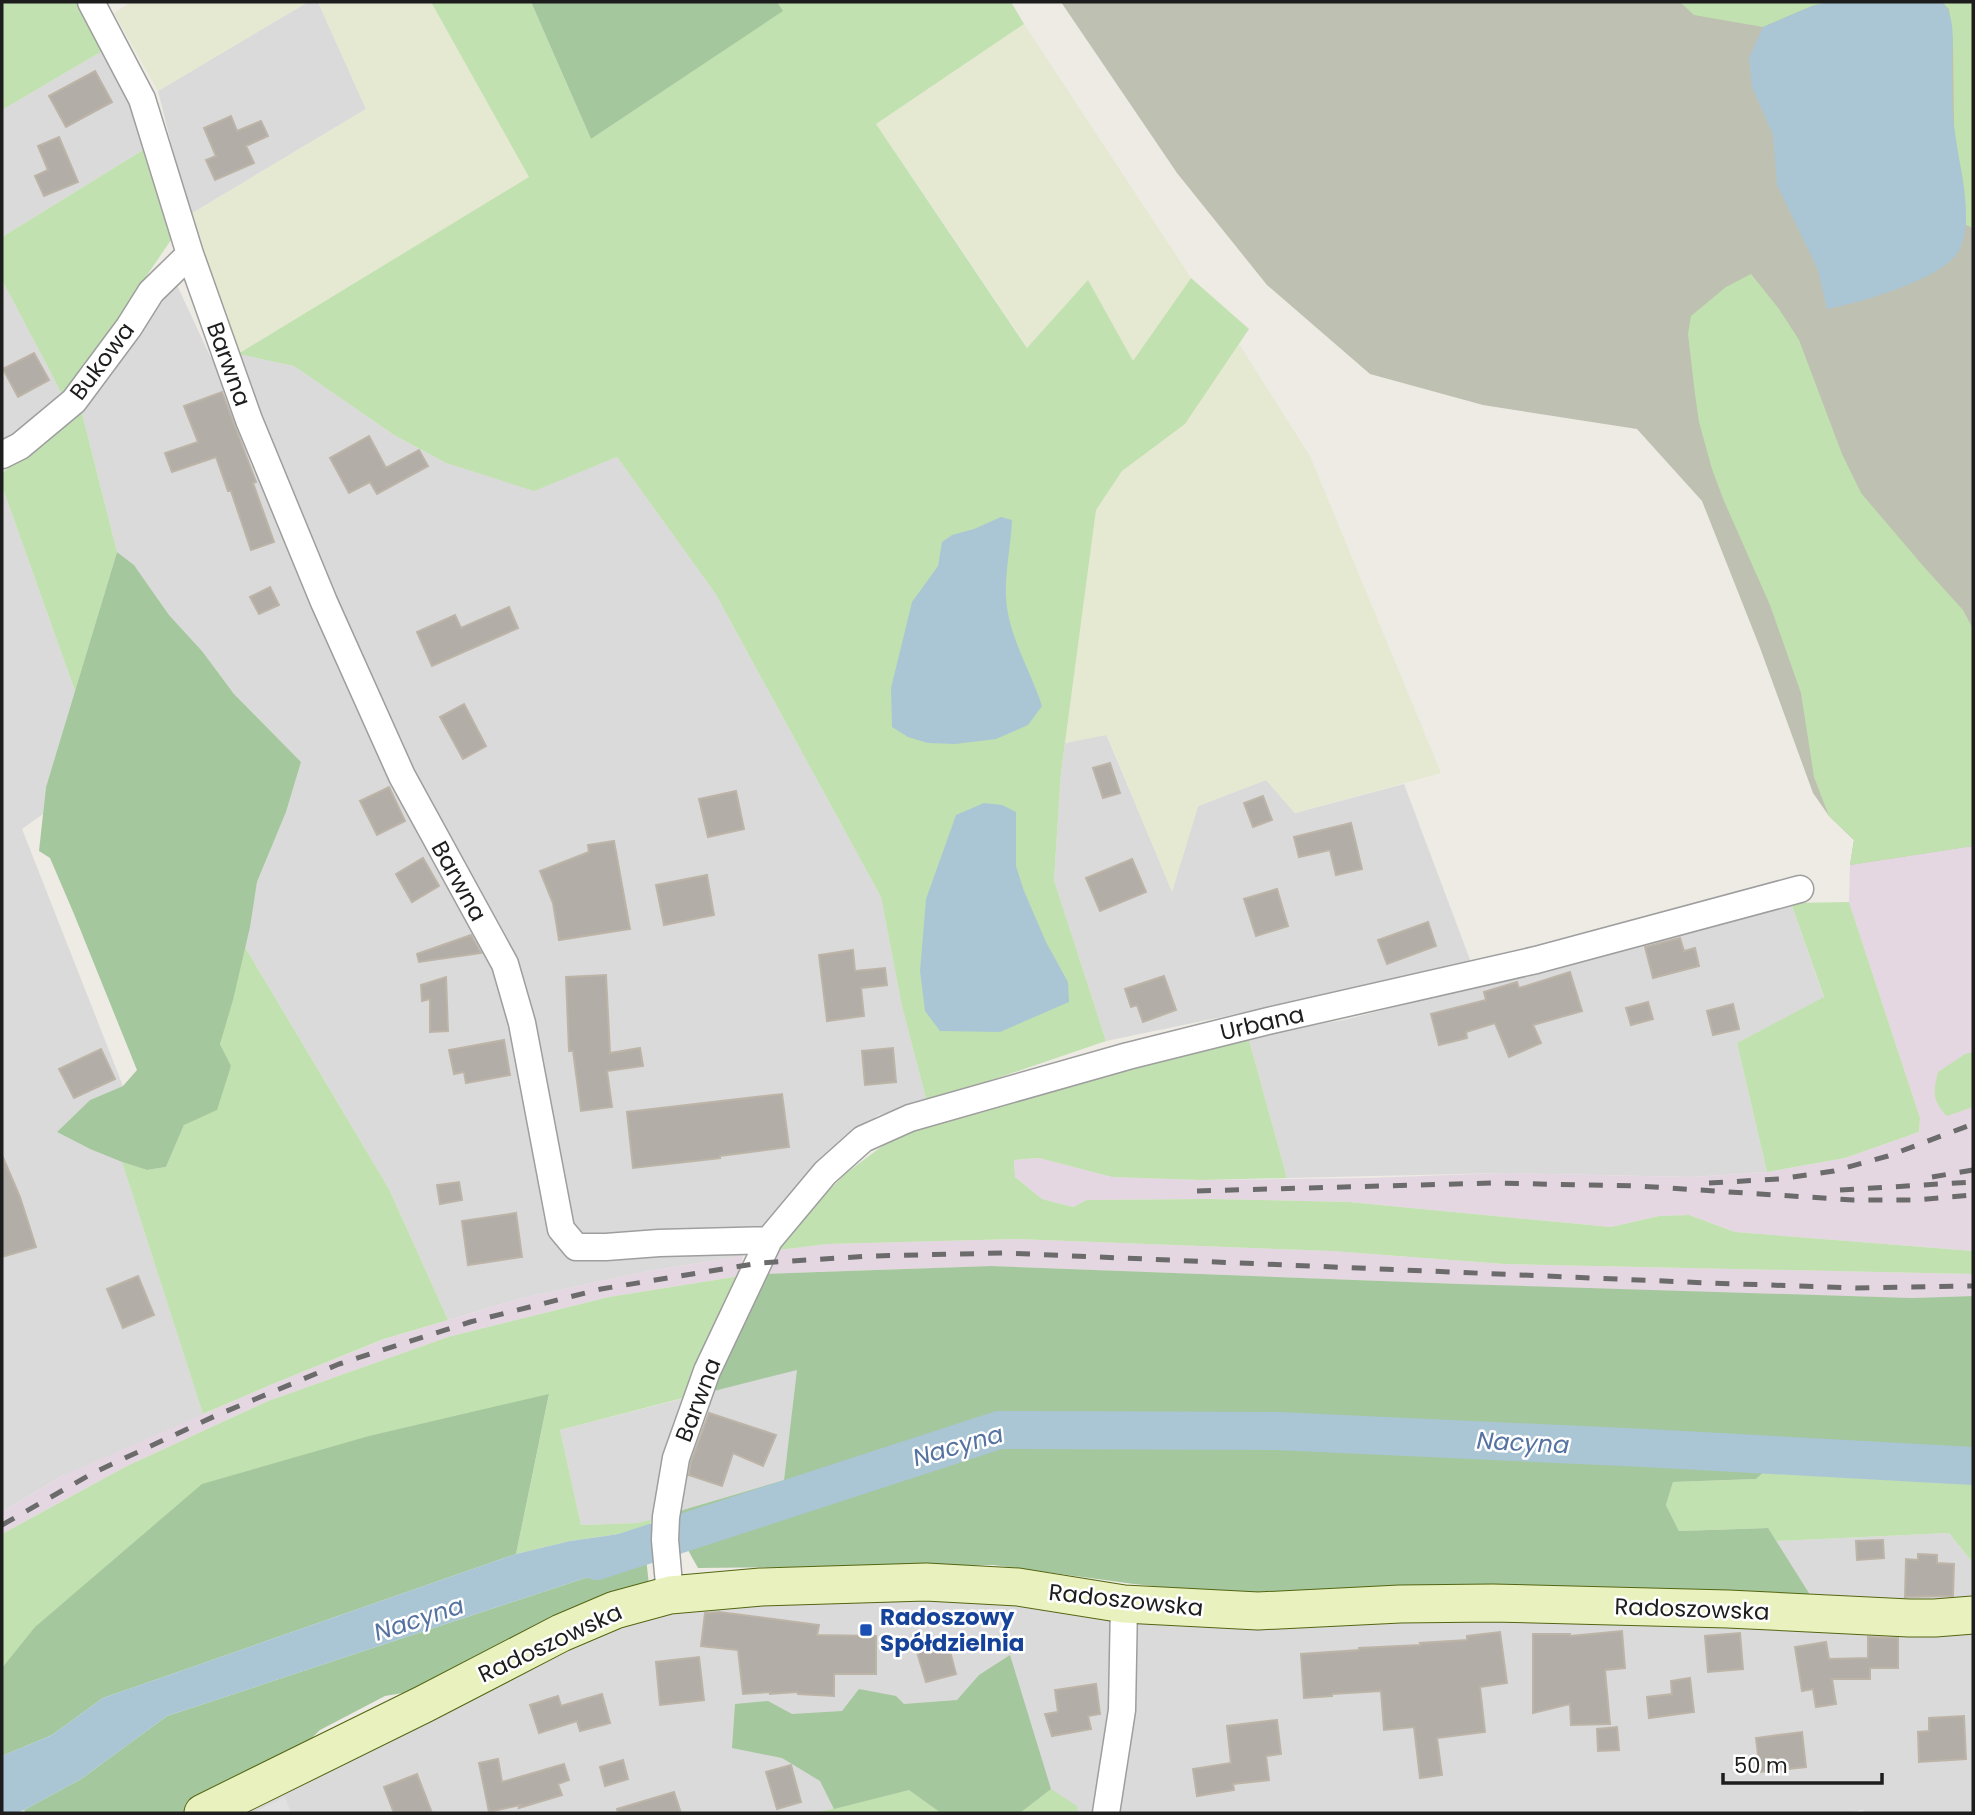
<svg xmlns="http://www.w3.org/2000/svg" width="1975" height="1815" viewBox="0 0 1975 1815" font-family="Poppins,sans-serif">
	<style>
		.residential { fill: #dbdada }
		.industrial { fill: #e5d7e1 }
		.construction { fill: #bec0b1 }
		.farmland { fill: #e5e9d1 }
		.grass { fill: #c2e1b0 }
		.forest { fill: #a5c79e }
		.parking { fill: #e1e1e1 }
		.water { fill: #aac6d5 }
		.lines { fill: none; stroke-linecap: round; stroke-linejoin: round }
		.river { stroke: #aac6d5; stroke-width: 38 }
		.building { fill: #b2ada7; stroke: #bdb4a8; stroke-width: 2 }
		.street-casing { stroke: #9e9e9e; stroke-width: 29 }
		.secondary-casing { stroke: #536612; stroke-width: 39 }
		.street { stroke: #fff; stroke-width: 26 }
		.secondary { stroke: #e9f1be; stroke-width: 37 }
		.rail { stroke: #6b6b6b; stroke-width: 5; stroke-dasharray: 14 14; stroke-linecap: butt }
		.transit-dot { fill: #1a4fb4; stroke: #fff; stroke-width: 2.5 }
		.labels { text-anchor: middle; stroke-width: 5; stroke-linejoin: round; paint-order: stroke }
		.street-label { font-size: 23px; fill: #1d1d1d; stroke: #fff }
		.transit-label { font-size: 23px; font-weight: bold; fill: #164399; stroke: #fff; text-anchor: start }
		.water-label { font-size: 24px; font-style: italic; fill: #5572a0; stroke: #fff }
	</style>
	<rect width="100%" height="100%" fill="#edebe4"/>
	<path class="residential" d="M308,2H318L366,109L189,215L158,91Z
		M104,50L127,93L143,150L2,237V110Z
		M2,280L62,394L37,420L2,443Z
		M176,283L211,358L238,354L294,366L394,435L446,463L534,490L617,457L715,593L881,897L902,1005L927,1102L878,1115L820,1160L743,1256L649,1271L522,1298L448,1320L389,1189L245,947L257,882L286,812L301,762L234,694L202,651L169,615L134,565L117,552L82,413L115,364Z
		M2,486L75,691L46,787L43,814L22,829L123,1086L90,1100L57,1132L90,1149L122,1162L205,1420L62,1476L2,1512Z
		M1106,734L1172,891L1198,806L1266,780L1295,813L1404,784L1472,965L1106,1041L1054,880L1061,773L1065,743Z
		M1791,903L1824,998L1737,1043L1767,1172L1692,1177L1504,1173L1287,1178L1248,1036L1344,1020L1587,958Z
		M798,1369L784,1480L638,1523L581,1525L560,1430Z
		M1949,1533L1973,1563V1604L1814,1601L1776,1541Z
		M670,1595L1973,1615V1813H1864L1863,1810L1844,1813H203Z"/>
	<path class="industrial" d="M1973,846V1251L1735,1232L1689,1215L1659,1216L1611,1227L1349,1202L1207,1199L1088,1200L1073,1207L1042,1199L1015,1177L1014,1160L1039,1158L1112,1177L1201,1180L1367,1178L1504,1173L1692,1177L1767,1172L1845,1158L1919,1132L1920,1118L1849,902L1850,865Z
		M1015,1239L1332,1251L1504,1264L1973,1274V1296L1912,1298L1530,1287L991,1266L762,1274L770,1251L828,1244Z
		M743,1256L740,1276L609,1297L448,1337L268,1401L127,1466L2,1534V1512L62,1476L275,1383L385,1339L522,1298L649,1271Z"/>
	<path class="construction" d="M1061,2H1973V846L1850,865L1854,840L1829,816L1813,793L1759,645L1702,501L1637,429L1483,405L1370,374L1267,285L1177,173Z"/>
	<path class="farmland" d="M131,2H308L158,91L114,13Z
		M318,2H431L530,177L238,354L189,215L366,109Z
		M1024,24L1191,278L1133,362L1028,348L876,124Z
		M1239,344L1310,456L1441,773L1295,813L1266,780L1198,806L1172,892L1107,735L1065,743L1096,510L1122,471L1185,424Z"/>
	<path class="grass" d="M2,2H81L104,50L2,110Z
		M431,2H531L591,139L782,11L777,2H1011L1024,24L876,124L1027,348L1088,280L1133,361L1191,278L1249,329L1185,424L1122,471L1096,510L1061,773L1054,880L1106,1041L927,1102L902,1006L881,897L715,593L617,457L534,491L446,463L394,435L294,366L238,354L529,177Z
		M1680,2H1829L1812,6L1763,27L1694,15Z
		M1942,2H1973V228L1966,225L1961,176L1954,126L1953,42L1949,9Z
		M143,150L171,240L128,303L117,331L62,394L2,280V237Z
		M1751,274L1779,309L1799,340L1842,454L1861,493L1924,567L1963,610L1973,629V846L1850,865L1854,840L1829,816L1814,777L1801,693L1770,605L1724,501L1712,469L1699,422L1695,394L1688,334L1691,316L1726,287Z
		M82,413L117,552L75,691L2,486V473L64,424Z
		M1849,902L1920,1118L1919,1132L1845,1158L1767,1172L1737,1043L1824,997L1791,903Z
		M245,947L389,1189L448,1320L384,1339L275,1383L203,1414L122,1162L147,1170L166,1167L184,1125L231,1067L220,1044Z
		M1248,1036L1287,1178L1201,1180L1112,1177L1039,1158L1014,1160L1015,1177L1042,1199L1073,1207L1087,1200L1207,1199L1349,1202L1611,1227L1659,1216L1689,1215L1735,1232L1973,1251V1274L1504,1264L1332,1251L1015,1239L828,1244L770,1251L845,1174L893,1138L928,1125Z
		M1973,1052V1107L1947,1116C1932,1101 1933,1092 1938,1072L1965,1054Z
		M740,1276L683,1398L560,1430L581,1525L638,1523L652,1519L647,1530L570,1541L516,1554L549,1395L2,1668V1534L127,1466L268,1401L448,1337L609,1297Z
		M1773,1464L1951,1476L1973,1474V1563L1949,1533L1776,1541L1767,1528L1679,1531L1666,1505L1673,1482L1756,1479Z
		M1051,1789L1077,1806L1078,1813H1020Z
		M909,1790L941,1813H815Z"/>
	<path class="forest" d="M531,2H777L783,11L591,139Z
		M117,552L134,565L169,615L202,651L234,694L301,762L286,812L257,882L250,927L233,1000L220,1044L231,1066L217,1110L184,1125L166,1167L147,1170L122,1162L90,1149L57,1132L90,1100L123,1086L137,1070L74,914L50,858L39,851L46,787Z
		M991,1266L1460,1284L1912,1298L1973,1296V1452L1717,1446L1272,1424H1000L682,1529L676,1512L784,1480L797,1370L710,1392L762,1274Z
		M549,1394L516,1554L103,1698L52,1735L2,1756V1668L35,1627L202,1484L369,1436Z
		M1274,1437L1773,1464L1756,1479L1673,1482L1666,1505L1679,1531L1768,1528L1814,1601L1240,1595L1134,1584L993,1565L698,1568L683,1541L1000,1439Z
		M646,1558L649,1585L420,1690L385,1696L320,1730L290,1759L182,1813H26L24,1810L81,1779L167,1716Z
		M1010,1655L1051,1789L1020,1813H941L909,1790L834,1809L820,1781L782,1758L732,1748L735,1704L768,1701L792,1714L842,1711L859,1689L896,1696L904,1704L957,1700L979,1675Z"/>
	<path class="parking" d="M285,1797L291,1813H253Z"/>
	<path class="water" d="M1829,2H1942C1955,14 1953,40 1952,58C1952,81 1951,104 1954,127C1958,162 1975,215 1960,249C1946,279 1858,303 1827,309L1818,270L1777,185L1773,135L1752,87L1749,58L1763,27L1812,6Z
		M1001,517L1012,520C1011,545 1005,571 1006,597C1008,636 1030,669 1042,706L1028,725L996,739L955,744L928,743L908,737L892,727L891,688L912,602L938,566L942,542L952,535L974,529Z
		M984,803L1002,805L1016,812V866L1024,891L1046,942L1068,982L1069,1002L1000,1032L940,1031L925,1011L920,971L926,899L956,815Z
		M647,1530L646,1558L167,1716L81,1779L24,1810L16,1813H2V1756L52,1735L103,1698L516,1554L570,1541Z"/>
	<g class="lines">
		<path class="river" d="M597,1561L999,1430L1277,1431L1646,1448L1973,1466"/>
	</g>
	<path class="building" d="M95,71L112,102L66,127L49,96Z
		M231,116L237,131L261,121L268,136L246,146L254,163L215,180L206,160L216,156L204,128Z
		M59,137L78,182L44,196L35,176L48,170L38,146Z
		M34,353L49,380L18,397L3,369Z
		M222,392L256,482L253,483L274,542L251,550L231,491H228L216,457L172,472L165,453L198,442L184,406Z
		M369,436L386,468L419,450L428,466L377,494L370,482L349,493L330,458Z
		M270,587L279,605L259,614L250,597Z
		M509,607L518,628L432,666L417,632L455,615L461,628Z
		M464,704L486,746L463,759L440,717Z
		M1110,763L1120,793L1103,798L1093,768Z
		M389,787L405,821L377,835L360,801Z
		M736,791L744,829L708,837L699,799Z
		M1263,796L1272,820L1253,827L1244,803Z
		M1351,823L1362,869L1336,875L1330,850L1299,857L1294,837Z
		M614,841L630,929L559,940L553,903L540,871L589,852L588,845Z
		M423,858L439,886L412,902L396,874Z
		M1132,859L1146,892L1100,911L1086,878Z
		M707,875L714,915L664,925L656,885Z
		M1277,889L1288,926L1256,936L1244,899Z
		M1428,922L1436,946L1387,964L1378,940Z
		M471,935L481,953L419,962L417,954Z
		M1680,938L1684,951L1695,948L1699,966L1653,978L1645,947Z
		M853,950L855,971L885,968L887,985L861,988L864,1016L827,1021L819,955Z
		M1570,972L1582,1011L1533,1025L1541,1043L1509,1057L1495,1023L1466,1032L1467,1038L1439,1045L1431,1014L1486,1000L1484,992L1517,982L1519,988Z
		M606,975L610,1053L640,1048L643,1066L607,1071L612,1107L581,1111L573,1051H569L566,977Z
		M1164,976L1176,1010L1143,1022L1137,1005L1131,1007L1125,989Z
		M446,977L448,1031L430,1032V999L422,1001L421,985Z
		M1648,1002L1653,1019L1631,1025L1626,1008Z
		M1733,1004L1739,1029L1713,1035L1707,1011Z
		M504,1040L510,1075L466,1083L464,1072L454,1074L449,1050Z
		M893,1048L896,1082L865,1085L862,1051Z
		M101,1049L115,1079L74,1098L59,1069Z
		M782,1094L789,1147L720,1156V1158L633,1168L627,1112Z
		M2,1155L20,1197L36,1247L2,1257Z
		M459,1182L462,1200L440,1204L437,1185Z
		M516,1213L522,1257L468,1265L462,1221Z
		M138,1276L154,1315L123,1328L107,1289Z
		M709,1413L776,1435L763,1466L733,1453L722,1486L689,1475L691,1462Z
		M1883,1540L1884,1558L1857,1560L1856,1541Z
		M1918,1554L1937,1555V1563L1954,1564L1953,1596L1905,1597L1906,1559L1918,1560Z
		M719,1612L819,1625L817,1635L876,1636V1674H834V1696L798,1694L797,1692L770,1694V1692L743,1694L738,1650L701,1646L705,1613Z
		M1622,1631L1625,1668L1605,1670L1610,1724L1571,1725L1570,1704L1533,1713V1634H1570V1636Z
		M1500,1632L1507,1683L1480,1687L1485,1732L1437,1738L1442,1775L1420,1778L1414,1727L1384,1730L1381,1691L1332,1694V1696L1304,1698L1301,1654L1359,1650V1648L1421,1645L1420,1643L1467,1640V1636Z
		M1740,1633L1743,1669L1708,1672L1705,1636Z
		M1868,1637L1898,1638V1668H1870V1679H1832L1836,1704L1816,1707L1813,1689L1802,1691L1795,1647L1826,1642L1829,1659L1868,1658Z
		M947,1640L956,1674L926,1682L916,1649Z
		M699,1657L704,1700L660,1705L656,1662Z
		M1690,1678L1694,1712L1649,1718L1647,1697L1672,1694L1671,1681Z
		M1096,1684L1100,1714L1088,1716L1091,1729L1052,1736L1045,1714L1058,1712L1055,1690Z
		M602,1694L610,1723L580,1731L577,1721L539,1733L530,1705L558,1696L561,1706Z
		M1964,1716L1966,1759L1919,1762L1918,1732L1929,1731V1718Z
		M1277,1720L1281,1754L1266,1756L1269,1780L1233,1784L1234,1790L1197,1796L1193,1769L1231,1763L1227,1726Z
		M1617,1727L1619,1750L1598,1751L1597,1729Z
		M1802,1732L1806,1767L1760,1772L1756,1738Z
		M498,1759L502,1782L564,1764L569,1780L558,1784L562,1795L519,1808L520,1805L489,1812L479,1763Z
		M623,1760L628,1779L605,1786L600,1767Z
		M791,1765L801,1802L777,1809L766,1772Z
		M417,1774L432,1813H394L384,1787Z
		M674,1792L681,1813H618L617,1809Z"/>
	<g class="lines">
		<defs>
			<path id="street" d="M91,2L142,99L190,254L249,420L324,602L402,776L505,964L522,1023L561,1229L576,1247H606L659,1243L769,1240
				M2,455L20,446L74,401L129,327L151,292L190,254
				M670,1595L665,1540L666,1517L676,1458L707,1371L769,1240L825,1173L863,1139L910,1118L1128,1056L1268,1021L1536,960L1800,889
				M1106,1813L1122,1710L1124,1604"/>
			<path id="secondary" d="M203,1813L424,1704L561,1633L615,1610L670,1595L761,1587L926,1582L1018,1587L1124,1604L1258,1611L1400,1604L1492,1603L1728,1609L1909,1618H1935L1973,1615"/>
		</defs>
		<use href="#street" class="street-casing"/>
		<use href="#secondary" class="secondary-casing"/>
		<use href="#street" class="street"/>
		<use href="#secondary" class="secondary"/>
		<path class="rail" d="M1932,1177L1973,1170
			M1709,1183L1779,1179L1834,1171L1888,1156L1973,1124
			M1840,1190L1973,1182
			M1197,1191L1491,1183L1638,1186L1853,1200H1915L1973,1195
			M2,1525L93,1473L215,1416L339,1364L470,1322L601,1289L759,1263L871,1256L1004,1253L1710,1283L1856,1288L1973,1286"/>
	</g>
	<rect class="transit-dot" x="859" y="1623" width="14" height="14" rx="3.5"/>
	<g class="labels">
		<g class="street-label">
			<text transform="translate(102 361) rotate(-53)" y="8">Bukowa</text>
			<text transform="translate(229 364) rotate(70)" y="8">Barwna</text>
			<text transform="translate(459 881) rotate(61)" y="8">Barwna</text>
			<text transform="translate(1262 1023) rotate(-13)" y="8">Urbana</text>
			<text transform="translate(698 1400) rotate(-69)" y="8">Barwna</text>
			<text transform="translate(1126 1600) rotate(6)" y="8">Radoszowska</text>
			<text transform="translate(1692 1609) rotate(2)" y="8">Radoszowska</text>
			<text transform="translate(550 1643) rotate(-25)" y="8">Radoszowska</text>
		</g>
		<g class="transit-label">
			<text x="880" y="1625">Radoszowy<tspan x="880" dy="26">Spółdzielnia</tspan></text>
		</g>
		<g class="water-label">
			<text transform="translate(1523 1443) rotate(3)" y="8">Nacyna</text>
			<text transform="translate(958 1446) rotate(-16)" y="8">Nacyna</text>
			<text transform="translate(419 1619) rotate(-18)" y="8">Nacyna</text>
		</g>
	</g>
	<rect width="1975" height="1815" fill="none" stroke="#1d1d1d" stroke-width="7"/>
	<path d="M1723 1773v10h159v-10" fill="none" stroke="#1d1d1d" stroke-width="3.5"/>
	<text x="1734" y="1773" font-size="21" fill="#1d1d1d" stroke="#ffffff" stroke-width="5" paint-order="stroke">50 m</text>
</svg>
